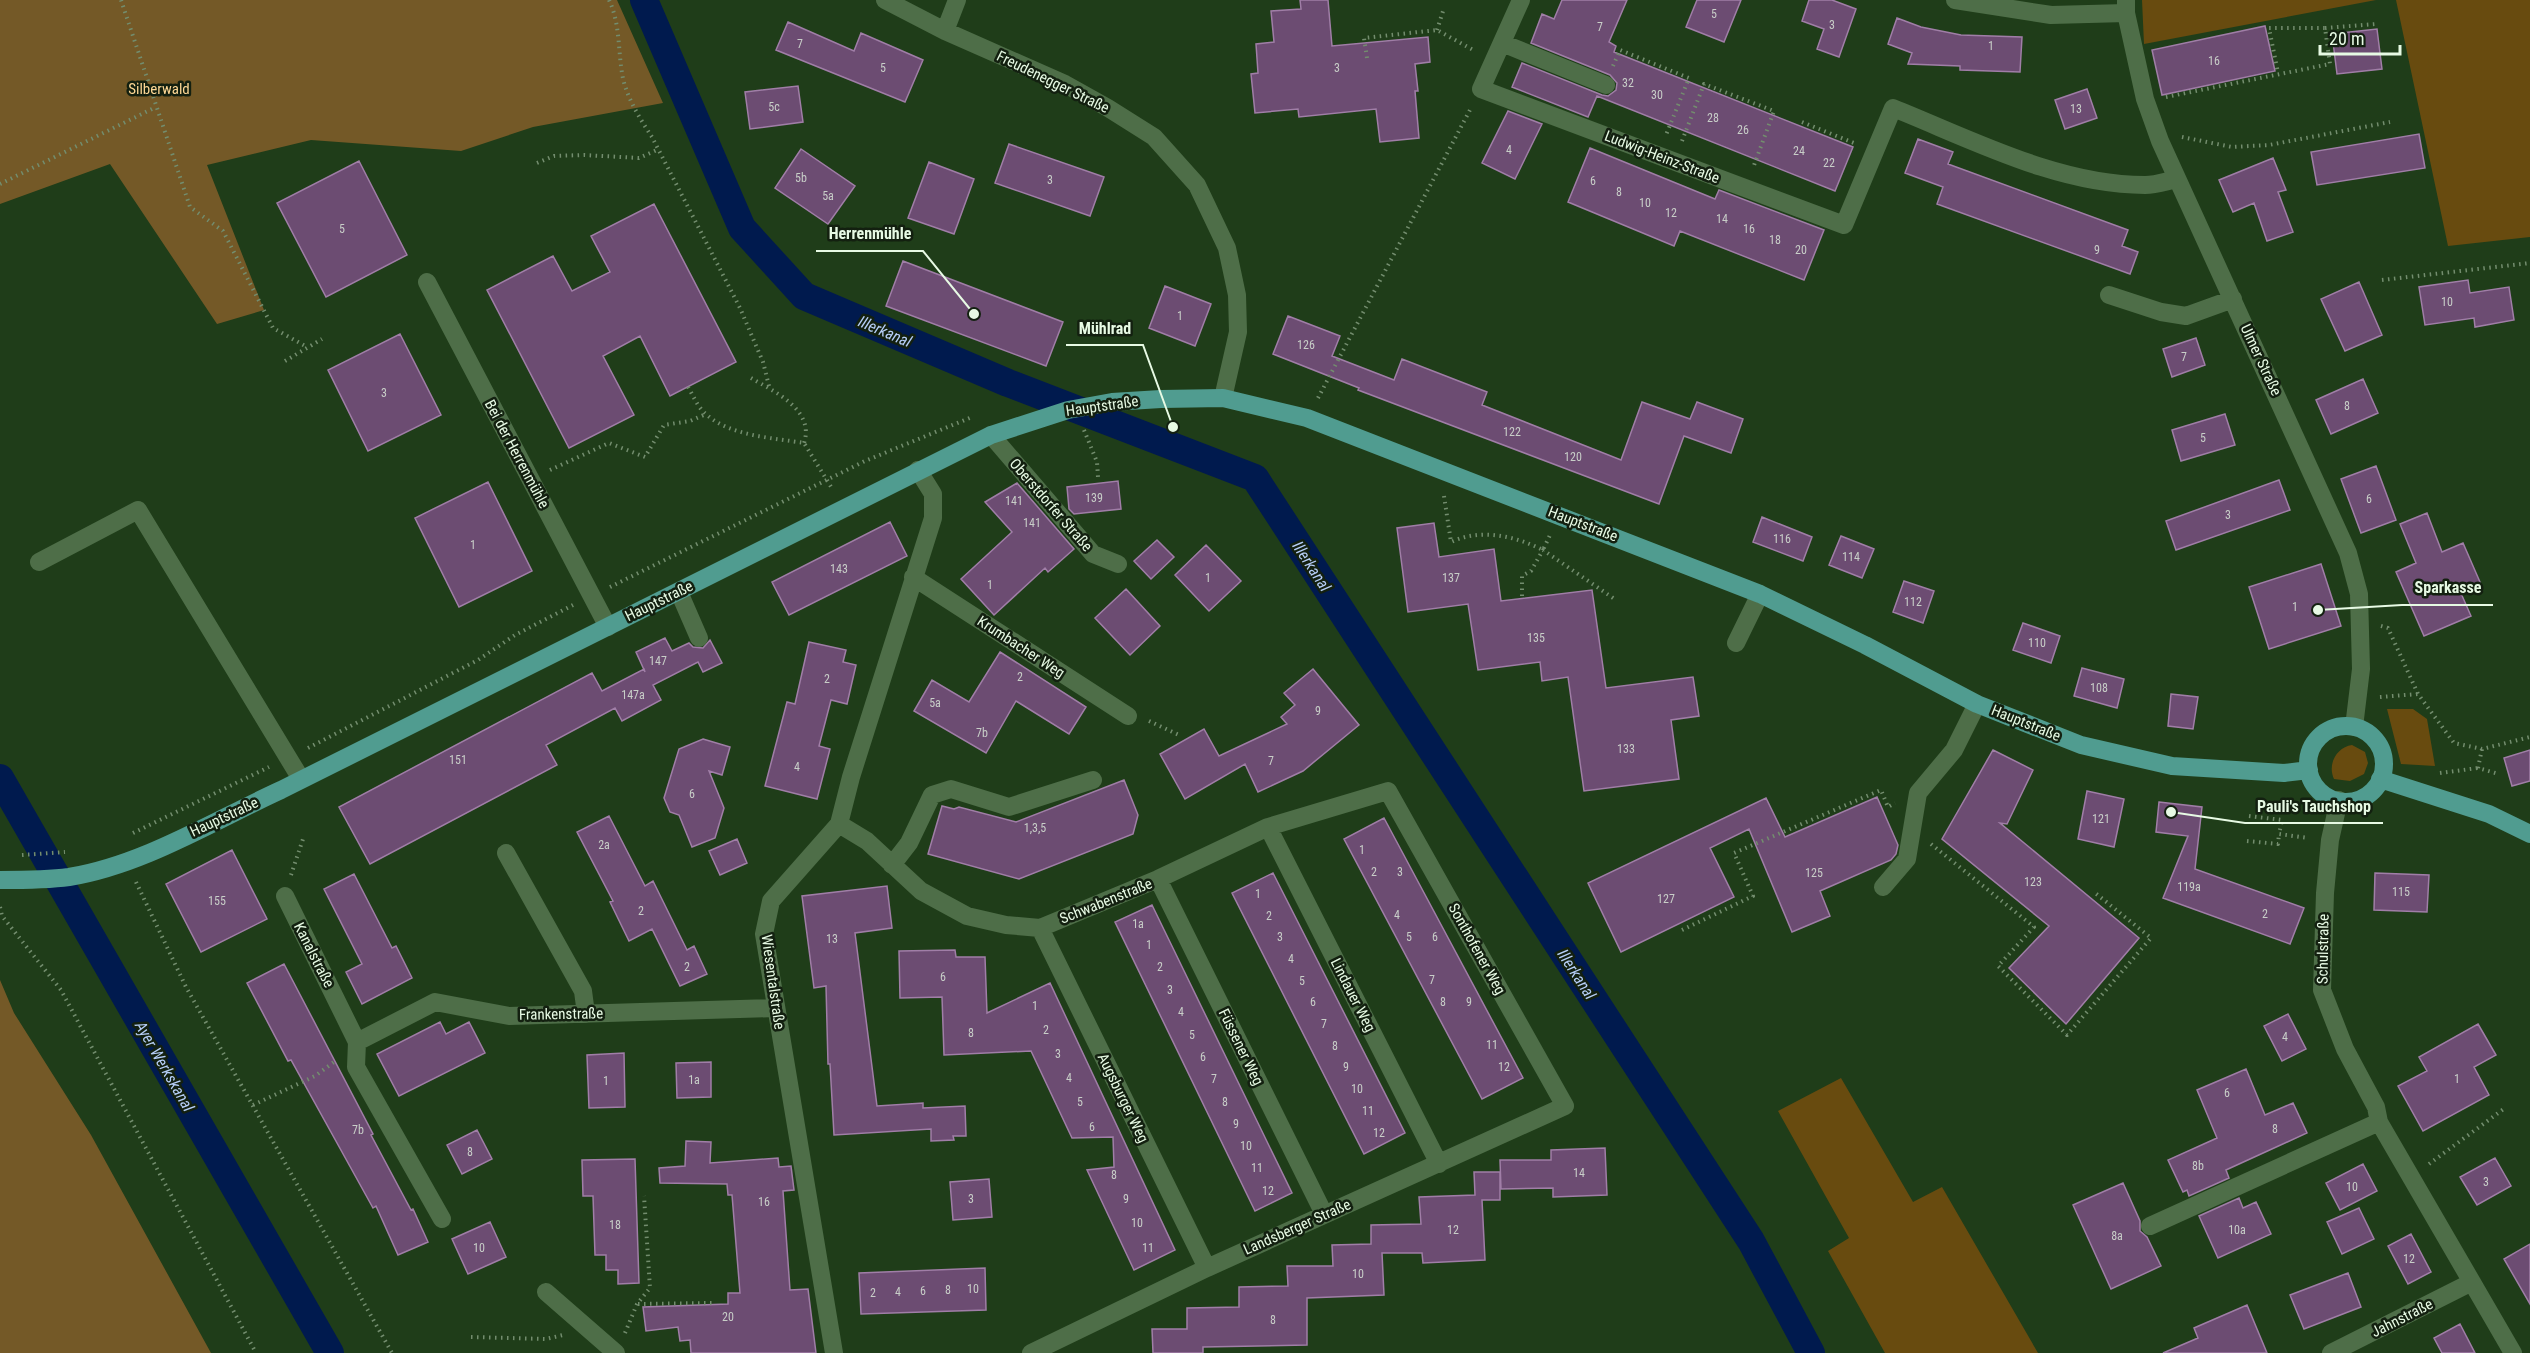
<svg xmlns="http://www.w3.org/2000/svg" width="2530" height="1353" viewBox="0 0 2530 1353" font-family="'Roboto Condensed',sans-serif">
	<style>
		.green { fill: #684b0f }
		.forest { fill: #745927 }
		.lines { fill: none; stroke-linecap: round; stroke-linejoin: round }
		.canal { stroke: #001a4e; stroke-width: 28 }
		.building { fill: #6c4c72; stroke: #a07ea7; stroke-width: 1.5 }
		.path { stroke: #738d6e; stroke-width: 4; stroke-dasharray: 1.5 4.5; stroke-linecap: butt }
		.minor { stroke: #4e6e48; stroke-width: 18 }
		.major { stroke: #509c90; stroke-width: 18 }
		.labels { text-anchor: middle; stroke-width: 5; stroke-linejoin: round; paint-order: stroke }
		.number-label { font-size: 12px; fill: #c8cec8 }
		.street-label { font-size: 15px; fill: #e7fae4; stroke: #132010 }
		.park-label { font-size: 15px; fill: #fdd795; stroke: #132010 }
		.water-label { font-size: 16px; font-style: italic; fill: #b7cff8; stroke: #132010 }
		.leader { fill: none; stroke: #e7fae4; stroke-width: 2 }
		.callout-dot { fill: #e7fae4; stroke: #132010; stroke-width: 2 }
		.callout-label { font-size: 16px; text-anchor: middle; font-weight: bold; fill: #e7fae4; stroke: #132010; stroke-width: 5; stroke-linejoin: round; paint-order: stroke }
	</style>
	<rect width="100%" height="100%" fill="#1f3d19"/>
	<path class="green" d="M2142,0H2376L2144,44Z
		M2396,0H2530V237L2448,246Z
		M2387,709H2413L2427,719L2435,766L2401,764Z
		M2352,745L2365,752L2368,763L2364,774L2350,781L2334,779C2327,764 2337,747 2352,745Z
		M1841,1078L1913,1202L1942,1187L2038,1353H1885L1828,1251L1849,1238L1778,1111Z"/>
	<path class="forest" d="M0,0H617L663,103L533,127L461,151L311,140L207,165L264,310L217,324L110,164L0,204Z
		M0,980L14,1013L91,1135L211,1353H0Z"/>
	<g class="lines">
		<path class="canal" d="M644,0L742,228L804,296L1008,383L1255,478L1751,1241L1811,1353
			M0,778L330,1353"/>
	</g>
	<path class="building" d="M1300,0H1328L1332,46L1428,37L1430,62L1415,64L1418,91H1415L1419,138L1380,142L1376,109L1299,117L1298,109L1255,113L1251,74L1258,73L1256,44L1274,42L1271,11L1301,9Z
		M1562,0H1627L1609,42L1616,46L1614,52L1853,147L1835,191L1597,96L1588,117L1512,87L1522,63L1602,95L1608,96L1616,90L1617,83L1610,75L1531,43L1542,14L1554,19Z
		M1697,0H1741L1724,42L1686,27Z
		M1809,0H1832L1856,9L1839,57L1817,49L1824,29L1802,21Z
		M1897,18L1921,27L1961,35L2022,37L2020,72L1960,70V66L1908,64L1912,53L1888,44Z
		M788,22L854,51L861,33L923,60L905,102L776,50Z
		M2265,26L2275,71L2162,95L2152,50Z
		M2377,29L2382,69L2337,74L2332,34Z
		M798,86L803,122L750,129L745,92Z
		M2087,89L2097,118L2065,129L2055,100Z
		M1508,111L1542,124L1515,179L1482,163Z
		M2419,134L2425,168L2317,185L2311,152Z
		M1918,139L1953,152L1948,164L2128,230L2122,246L2138,252L2130,274L1937,204L1943,187L1905,173Z
		M1009,144L1104,177L1090,216L995,183Z
		M1590,148L1715,199L1719,190L1824,230L1804,280L1680,231L1674,246L1568,202Z
		M801,149L855,186L828,224L775,188Z
		M2273,158L2286,190L2278,192L2293,232L2267,241L2254,203L2233,212L2219,180Z
		M359,161L407,255L326,297L277,203Z
		M929,162L974,179L954,234L908,218Z
		M654,204L736,362L670,396L640,336L603,356L634,415L569,448L487,290L553,256L572,291L610,272L591,236Z
		M903,261L1063,322L1046,366L886,306Z
		M2468,280L2470,293L2509,287L2514,320L2475,327L2474,318L2425,325L2419,287Z
		M2359,282L2382,335L2345,351L2321,299Z
		M1165,286L1211,304L1195,346L1149,328Z
		M1288,316L1340,336L1332,356L1394,380L1402,359L1487,392L1482,405L1621,460L1642,402L1690,419L1697,402L1743,419L1731,453L1684,436L1659,504L1358,390L1359,388L1273,354Z
		M400,334L441,415L368,451L328,370Z
		M2196,338L2205,365L2172,377L2163,349Z
		M2363,379L2378,413L2331,434L2316,400Z
		M2225,414L2235,445L2181,461L2172,430Z
		M2376,466L2396,520L2361,533L2341,479Z
		M2279,480L2290,510L2176,550L2166,521Z
		M1118,481L1121,509L1074,514L1069,509L1067,487Z
		M488,482L532,571L459,607L415,518Z
		M1017,483L1074,549L1048,572L1045,568L994,615L961,579L1012,532L985,502Z
		M2427,513L2442,552L2463,543L2480,582L2460,591L2471,616L2424,636L2396,572L2416,563L2400,524Z
		M1762,517L1812,537L1803,561L1753,542Z
		M890,522L907,556L789,615L772,582Z
		M1434,523L1439,557L1494,549L1501,601L1592,590L1606,688L1693,677L1699,716L1671,720L1679,779L1584,791L1568,677L1542,681L1540,662L1478,670L1468,604L1408,612L1397,528Z
		M1841,536L1874,549L1862,578L1829,565Z
		M1157,540L1174,557L1151,579L1134,561Z
		M1206,545L1241,581L1209,611L1175,575Z
		M2321,564L2341,626L2269,649L2249,587Z
		M1904,581L1934,591L1923,623L1893,612Z
		M1126,589L1160,626L1130,655L1095,618Z
		M2023,623L2060,636L2051,663L2013,650Z
		M665,638L672,651L689,643L693,647L703,648L710,640L722,663L703,672L698,662L653,685L661,700L622,721L615,708L546,745L557,765L370,864L339,807L592,673L602,691L644,669L645,672L636,652Z
		M809,642L846,650L843,662L856,665L847,704L831,700L819,746L830,749L817,799L765,786L787,702L795,704Z
		M1000,652L1086,707L1069,734L1016,701L986,753L914,711L932,680L969,702Z
		M2082,668L2124,679L2117,708L2074,696Z
		M1313,669L1359,725L1303,771L1258,792L1245,764L1185,799L1160,754L1204,729L1219,756L1287,724L1281,717L1295,705L1284,693Z
		M2171,694L2198,697L2193,729L2168,726Z
		M703,739L730,747L722,775L709,771L724,808L715,838L692,847L679,815L670,812L664,798L679,749Z
		M1993,750L2033,770L2007,824L2000,823L2139,938L2066,1024L2009,968L2049,926L1942,839Z
		M2530,750V781L2512,786L2504,758Z
		M1124,780L1138,815L1133,834L1019,879L928,854L942,806L954,809L959,807L1016,822Z
		M2087,791L2124,799L2114,847L2078,839Z
		M1877,797L1898,845L1896,854L1891,860L1820,891L1830,916L1792,932L1749,829L1710,848L1734,897L1621,952L1588,883L1766,798L1785,837Z
		M2159,802L2202,807L2195,869L2304,908L2290,944L2163,898L2188,836L2156,832Z
		M609,816L645,886L653,881L687,950L694,946L707,974L680,986L652,929L629,941L610,902L613,901L577,832Z
		M1384,818L1523,1078L1482,1099L1344,839Z
		M737,839L747,863L720,875L709,851Z
		M232,850L267,919L201,952L166,884Z
		M1273,873L1405,1133L1364,1154L1232,893Z
		M2375,873L2429,875L2427,912L2374,910Z
		M354,874L392,948L396,946L412,978L362,1004L346,972L362,964L324,889Z
		M887,886L892,928L855,933L877,1106L923,1103V1108L965,1106L966,1136H953L954,1140L931,1141V1129L834,1135L830,1064H828L826,986L814,988L802,896Z
		M1152,905L1292,1193L1255,1211L1115,922Z
		M955,950L956,957H985L987,1013L1050,983L1175,1250L1134,1270L1087,1170L1114,1167L1113,1137L1072,1138L1031,1051L944,1055L942,997L900,998L899,951Z
		M284,964L373,1134L371,1135L411,1210L413,1209L428,1242L398,1255L376,1206L373,1208L291,1060L288,1061L247,983Z
		M2288,1014L2306,1049L2282,1061L2264,1026Z
		M440,1022L446,1034L469,1022L485,1053L399,1096L377,1054Z
		M2478,1024L2496,1055L2474,1067L2489,1095L2423,1131L2398,1086L2427,1071L2419,1057Z
		M624,1053L625,1107L589,1108L587,1055Z
		M711,1062V1097L677,1098L676,1063Z
		M2246,1069L2265,1115L2293,1103L2307,1133L2226,1170L2229,1178L2189,1196L2187,1190L2183,1192L2168,1160L2217,1138L2197,1090Z
		M477,1130L492,1159L462,1174L447,1145Z
		M686,1141L711,1142L710,1163L778,1158L779,1167L791,1166L794,1190L783,1191L790,1290L808,1289L816,1353H691L690,1340L680,1341L678,1327L646,1331L643,1307L728,1304V1293H740L732,1195H728L727,1184L660,1183L659,1168L685,1166Z
		M1605,1148L1607,1195L1553,1197V1188L1501,1189L1500,1160H1551V1150Z
		M2495,1158L2511,1186L2477,1205L2460,1177Z
		M635,1159L639,1283L618,1284V1270H606V1255H595L593,1196H583L582,1160Z
		M2363,1164L2377,1191L2340,1210L2326,1183Z
		M1474,1172H1500V1200H1482L1485,1260L1423,1263L1422,1253H1382L1384,1295L1307,1298V1345L1203,1347V1353H1153L1152,1329H1187V1308L1239,1307V1287L1288,1286L1287,1266H1333L1332,1245L1371,1244V1225L1421,1224L1419,1197L1475,1195Z
		M989,1179L992,1217L953,1220L950,1182Z
		M2123,1183L2140,1221V1231L2147,1237L2161,1266L2111,1289L2073,1205Z
		M2239,1198L2243,1208L2256,1202L2271,1234L2218,1258L2199,1216Z
		M2359,1208L2374,1239L2342,1254L2327,1222Z
		M490,1222L506,1257L468,1274L452,1239Z
		M2411,1234L2431,1272L2408,1284L2388,1246Z
		M2530,1244V1304L2504,1259Z
		M985,1268L986,1310L861,1314L859,1273Z
		M2348,1273L2361,1307L2304,1329L2290,1295Z
		M2247,1305L2267,1353H2163L2198,1338L2194,1328Z
		M2460,1324L2475,1353H2442L2434,1338Z"/>
	<g class="lines">
		<path class="path" d="M121,0L190,207L223,231L273,328L307,347
			M609,0C620,23 618,49 622,73C625,95 640,119 652,137L740,308L763,362L770,390
			M2325,28L2376,24
			M1437,30L1444,8
			M1367,58L1364,38L1437,30L1475,51
			M1613,66L1620,50L1689,78L1666,135
			M2166,97L2330,64L2325,28H2269L2278,73
			M1802,122L1854,143
			M2182,137L2232,147L2269,145L2390,122
			M1682,141L1704,84L1774,111L1753,168
			M537,163L554,156L584,155L639,158L657,150
			M0,184L156,107
			M2382,280L2530,263
			M285,361L322,339
			M751,378C775,392 815,410 804,443
			M688,387C693,395 698,408 706,414C729,436 774,438 804,443L833,490
			M1318,398L1471,108
			M1084,430L1097,462L1098,477
			M550,470L609,443L645,457L664,425L690,421L706,414
			M1444,496L1451,542C1481,528 1515,536 1543,550L1550,535
			M610,587L865,461L972,417
			M1522,596V576L1531,571L1543,550L1616,600
			M2381,626L2388,628L2418,694L2454,743L2482,749L2530,737
			M2380,697L2418,694
			M1149,721L1179,735
			M308,748L478,660L515,635L573,605
			M2482,749L2478,768L2499,774
			M2440,773L2478,768
			M2249,816L2282,820L2279,834L2308,838
			M133,833L269,767
			M2247,841L2278,844L2279,834
			M1931,844L2034,927L1998,966L2067,1035L2151,938L2094,892
			M22,855L65,852
			M291,875L304,836
			M136,882L186,987L392,1353
			M0,907L2,916L61,990L256,1353
			M1682,930L1753,896L1734,853L1881,790L1888,807L1895,803
			M253,1105L315,1076L334,1062
			M2429,1164L2505,1108
			M638,1304L712,1303
			M625,1333L637,1304L650,1288L644,1196
			M471,1337L546,1339L563,1335"/>
		<path class="minor" d="M885,0L945,31L1065,84L1108,108L1154,137L1197,185L1227,248L1237,295L1238,332L1223,398
			M1521,0L1481,89L1844,225L1893,108C1973,140 2058,185 2145,185C2156,185 2167,181 2177,179
			M1955,0L2051,15L2126,13
			M2126,0V13L2145,99L2160,141L2348,553L2359,594L2361,669L2354,727
			M945,31L957,0
			M1502,43L1606,85
			M427,282L608,627
			M2109,295L2161,312L2186,316L2233,299
			M991,435L1093,554L1118,564
			M39,562L138,510L301,779
			M913,577L1128,716
			M679,592L699,638
			M1736,643L1760,594
			M2339,800L2330,840L2325,893L2322,990L2345,1049L2376,1107L2379,1122L2513,1353
			M839,824L867,841L921,891L967,916L1006,925L1040,928L1158,879L1268,827L1388,791L1565,1106L1207,1268L1031,1353
			M1268,827L1439,1164
			M506,853L583,991L586,1014
			M892,865L909,843L932,795L951,789L1009,807L1093,780
			M1158,879L1324,1214
			M1883,887L1907,859L1918,793L1954,750L1977,704
			M285,896L357,1042L356,1067L442,1219
			M1040,928L1207,1268
			M357,1042L435,1002L509,1016L775,1008
			M2150,1226L2379,1122
			M546,1292L616,1353
			M834,1353L764,934L771,901L839,824L851,777L933,518V494L918,470
			M2331,1353L2472,1282"/>
		<path class="major" d="M2308 764a38 38 0 1 1 76 0a38 38 0 1 1-76 0Z
			M2380,779L2489,814L2530,834
			M0,880C22,880 47,880 69,877C143,865 213,821 281,790L991,435L1068,410L1112,402L1161,399L1223,398L1307,418L1760,594L1865,645L1977,704L2081,745L2172,766L2284,773L2309,770"/>
	</g>
	<g class="labels">
		<g class="number-label">
			<text x="1714" y="18">5</text>
			<text x="1832" y="29">3</text>
			<text x="1600" y="31">7</text>
			<text x="800" y="48">7</text>
			<text x="1991" y="50">1</text>
			<text x="2214" y="65">16</text>
			<text x="883" y="72">5</text>
			<text x="1337" y="72">3</text>
			<text x="1628" y="87">32</text>
			<text x="1657" y="99">30</text>
			<text x="774" y="111">5c</text>
			<text x="2076" y="113">13</text>
			<text x="1713" y="122">28</text>
			<text x="1743" y="134">26</text>
			<text x="1509" y="154">4</text>
			<text x="1799" y="155">24</text>
			<text x="1829" y="167">22</text>
			<text x="801" y="182">5b</text>
			<text x="1050" y="184">3</text>
			<text x="1593" y="185">6</text>
			<text x="1619" y="196">8</text>
			<text x="828" y="200">5a</text>
			<text x="1645" y="207">10</text>
			<text x="1671" y="217">12</text>
			<text x="1722" y="223">14</text>
			<text x="342" y="233">5</text>
			<text x="1749" y="233">16</text>
			<text x="1775" y="244">18</text>
			<text x="1801" y="254">20</text>
			<text x="2097" y="254">9</text>
			<text x="2447" y="306">10</text>
			<text x="1180" y="320">1</text>
			<text x="1306" y="349">126</text>
			<text x="2184" y="361">7</text>
			<text x="384" y="397">3</text>
			<text x="2347" y="410">8</text>
			<text x="1512" y="436">122</text>
			<text x="2203" y="442">5</text>
			<text x="1573" y="461">120</text>
			<text x="1094" y="502">139</text>
			<text x="2369" y="503">6</text>
			<text x="1014" y="505">141</text>
			<text x="2228" y="519">3</text>
			<text x="1032" y="527">141</text>
			<text x="1782" y="543">116</text>
			<text x="473" y="549">1</text>
			<text x="1851" y="561">114</text>
			<text x="839" y="573">143</text>
			<text x="1208" y="582">1</text>
			<text x="1451" y="582">137</text>
			<text x="990" y="589">1</text>
			<text x="1913" y="606">112</text>
			<text x="2295" y="611">1</text>
			<text x="1536" y="642">135</text>
			<text x="2037" y="647">110</text>
			<text x="658" y="665">147</text>
			<text x="1020" y="681">2</text>
			<text x="827" y="683">2</text>
			<text x="2099" y="692">108</text>
			<text x="633" y="699">147a</text>
			<text x="935" y="707">5a</text>
			<text x="1318" y="715">9</text>
			<text x="982" y="737">7b</text>
			<text x="1626" y="753">133</text>
			<text x="458" y="764">151</text>
			<text x="1271" y="765">7</text>
			<text x="797" y="771">4</text>
			<text x="692" y="798">6</text>
			<text x="2101" y="823">121</text>
			<text x="1035" y="832">1,3,5</text>
			<text x="604" y="849">2a</text>
			<text x="1362" y="854">1</text>
			<text x="1374" y="876">2</text>
			<text x="1400" y="876">3</text>
			<text x="1814" y="877">125</text>
			<text x="2033" y="886">123</text>
			<text x="2189" y="891">119a</text>
			<text x="2401" y="896">115</text>
			<text x="1258" y="898">1</text>
			<text x="1666" y="903">127</text>
			<text x="217" y="905">155</text>
			<text x="641" y="915">2</text>
			<text x="2265" y="918">2</text>
			<text x="1397" y="919">4</text>
			<text x="1269" y="920">2</text>
			<text x="1138" y="928">1a</text>
			<text x="1280" y="941">3</text>
			<text x="1409" y="941">5</text>
			<text x="1435" y="941">6</text>
			<text x="832" y="943">13</text>
			<text x="1149" y="949">1</text>
			<text x="1291" y="963">4</text>
			<text x="687" y="971">2</text>
			<text x="1160" y="971">2</text>
			<text x="943" y="981">6</text>
			<text x="1432" y="984">7</text>
			<text x="1302" y="985">5</text>
			<text x="1170" y="994">3</text>
			<text x="1313" y="1006">6</text>
			<text x="1443" y="1006">8</text>
			<text x="1469" y="1006">9</text>
			<text x="1035" y="1010">1</text>
			<text x="1181" y="1016">4</text>
			<text x="1324" y="1028">7</text>
			<text x="1046" y="1034">2</text>
			<text x="971" y="1037">8</text>
			<text x="1192" y="1039">5</text>
			<text x="2285" y="1041">4</text>
			<text x="1492" y="1049">11</text>
			<text x="1335" y="1050">8</text>
			<text x="1058" y="1058">3</text>
			<text x="1203" y="1061">6</text>
			<text x="1346" y="1071">9</text>
			<text x="1504" y="1071">12</text>
			<text x="1069" y="1082">4</text>
			<text x="1214" y="1083">7</text>
			<text x="2457" y="1083">1</text>
			<text x="694" y="1084">1a</text>
			<text x="606" y="1085">1</text>
			<text x="1357" y="1093">10</text>
			<text x="2227" y="1097">6</text>
			<text x="1080" y="1106">5</text>
			<text x="1225" y="1106">8</text>
			<text x="1368" y="1115">11</text>
			<text x="1236" y="1128">9</text>
			<text x="1092" y="1131">6</text>
			<text x="2275" y="1133">8</text>
			<text x="358" y="1134">7b</text>
			<text x="1379" y="1137">12</text>
			<text x="1246" y="1150">10</text>
			<text x="470" y="1156">8</text>
			<text x="2198" y="1170">8b</text>
			<text x="1257" y="1172">11</text>
			<text x="1579" y="1177">14</text>
			<text x="1114" y="1179">8</text>
			<text x="2486" y="1186">3</text>
			<text x="2352" y="1191">10</text>
			<text x="1268" y="1195">12</text>
			<text x="971" y="1203">3</text>
			<text x="1126" y="1203">9</text>
			<text x="764" y="1206">16</text>
			<text x="1137" y="1227">10</text>
			<text x="615" y="1229">18</text>
			<text x="1453" y="1234">12</text>
			<text x="2237" y="1234">10a</text>
			<text x="2117" y="1240">8a</text>
			<text x="479" y="1252">10</text>
			<text x="1148" y="1252">11</text>
			<text x="2409" y="1263">12</text>
			<text x="1358" y="1278">10</text>
			<text x="973" y="1293">10</text>
			<text x="948" y="1294">8</text>
			<text x="923" y="1295">6</text>
			<text x="898" y="1296">4</text>
			<text x="873" y="1297">2</text>
			<text x="728" y="1321">20</text>
			<text x="1273" y="1324">8</text>
		</g>
		<g class="street-label">
			<text transform="translate(1053 82) rotate(26)" y="5">Freudenegger Straße</text>
			<text transform="translate(1662 157) rotate(21)" y="5">Ludwig-Heinz-Straße</text>
			<text transform="translate(2261 360) rotate(65)" y="5">Ulmer Straße</text>
			<text transform="translate(1102 406) rotate(-8)" y="5">Hauptstraße</text>
			<text transform="translate(517 454) rotate(62)" y="5">Bei der Herrenmühle</text>
			<text transform="translate(1051 505) rotate(49)" y="5">Oberstdorfer Straße</text>
			<text transform="translate(1583 524) rotate(21)" y="5">Hauptstraße</text>
			<text transform="translate(659 601) rotate(-26)" y="5">Hauptstraße</text>
			<text transform="translate(1021 647) rotate(33)" y="5">Krumbacher Weg</text>
			<text transform="translate(2026 723) rotate(22)" y="5">Hauptstraße</text>
			<text transform="translate(224 817) rotate(-25)" y="5">Hauptstraße</text>
			<text transform="translate(1106 901) rotate(-22)" y="5">Schwabenstraße</text>
			<text transform="translate(1477 949) rotate(61)" y="5">Sonthofener Weg</text>
			<text transform="translate(2323 949) rotate(-89)" y="5">Schulstraße</text>
			<text transform="translate(314 955) rotate(63)" y="5">Kanalstraße</text>
			<text transform="translate(773 982) rotate(82)" y="5">Wiesentalstraße</text>
			<text transform="translate(1353 995) rotate(63)" y="5">Lindauer Weg</text>
			<text transform="translate(561 1014) rotate(-1)" y="5">Frankenstraße</text>
			<text transform="translate(1241 1047) rotate(64)" y="5">Füssener Weg</text>
			<text transform="translate(1123 1098) rotate(64)" y="5">Augsburger Weg</text>
			<text transform="translate(1297 1227) rotate(-24)" y="5">Landsberger Straße</text>
			<text transform="translate(2402 1318) rotate(-27)" y="5">Jahnstraße</text>
		</g>
		<g class="park-label">
			<text x="159" y="94">Silberwald</text>
		</g>
		<g class="water-label">
			<text transform="translate(885 331) rotate(23)" y="6">Illerkanal</text>
			<text transform="translate(1312 566) rotate(57)" y="6">Illerkanal</text>
			<text transform="translate(1577 974) rotate(57)" y="6">Illerkanal</text>
			<text transform="translate(165 1066) rotate(60)" y="6">Ayer Werkskanal</text>
		</g>
	</g>
	<path class="leader" d="M974 314L923 251H816M1173 427L1143 345H1066M2318 610L2402 605H2493M2171 812L2245 823H2383"/>
	<g class="callout-dot">
		<circle cx="974" cy="314" r="6"/>
		<circle cx="1173" cy="427" r="6"/>
		<circle cx="2318" cy="610" r="6"/>
		<circle cx="2171" cy="812" r="6"/>
	</g>
	<g class="callout-label">
		<text x="870" y="239">Herrenmühle</text>
		<text x="1105" y="334">Mühlrad</text>
		<text x="2448" y="593">Sparkasse</text>
		<text x="2314" y="812">Pauli's Tauchshop</text>
	</g>
	<path d="M2320 45v9h80v-9" fill="none" stroke="#e7fae4" stroke-width="3"/>
	<text x="2329" y="45" font-size="18" fill="#e7fae4" stroke="#132010" stroke-width="4.5" paint-order="stroke">20 m</text>
</svg>
